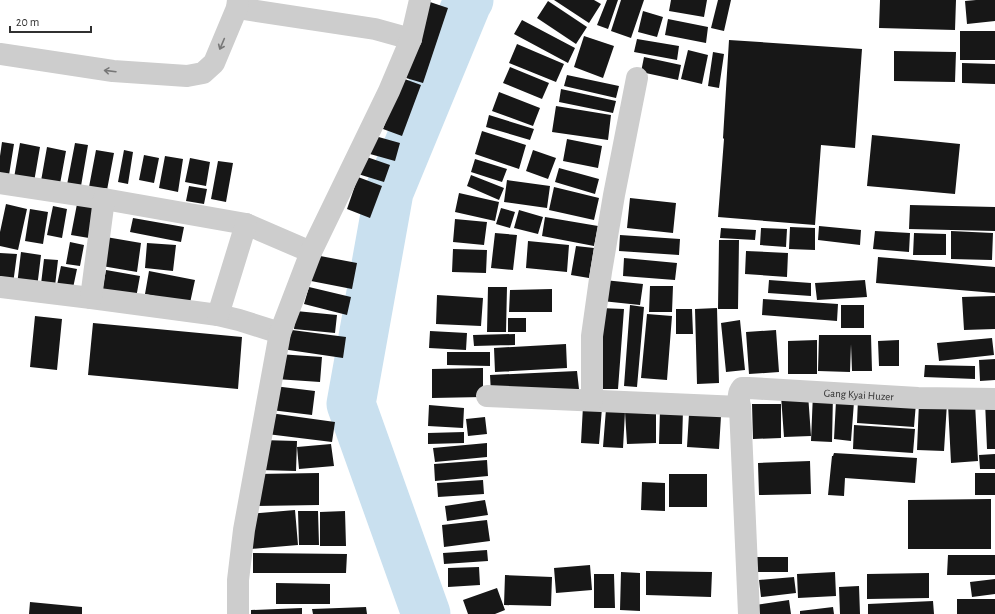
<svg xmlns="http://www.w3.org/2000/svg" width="995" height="614" viewBox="0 0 995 614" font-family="'Alegreya Sans',sans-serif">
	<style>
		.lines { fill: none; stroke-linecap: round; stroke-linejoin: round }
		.river { stroke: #c9e0ef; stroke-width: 49 }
		.building { fill: #171717 }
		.minor { stroke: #cdcdcd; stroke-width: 22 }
		.oneway { stroke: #777 }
		.labels { text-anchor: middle; stroke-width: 4; stroke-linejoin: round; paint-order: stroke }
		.street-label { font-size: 11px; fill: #303030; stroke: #fff }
	</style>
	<rect width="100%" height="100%" fill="#fff"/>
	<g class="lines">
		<path class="river" d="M426,614L351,404L389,192L467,3L469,0"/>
	</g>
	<path class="building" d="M554,0H594L601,4L589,23Z
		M607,0H618L608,29L597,25Z
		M621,0H644L631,38L611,31Z
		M671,0H707L704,17L669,11Z
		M718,0H731L724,31L711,28Z
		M880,0H956L955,30L879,28Z
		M976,0H995V21L967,24L965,1Z
		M548,1L587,27L576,44L537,18Z
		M430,2L448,8L423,83L406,78Z
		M643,11L663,17L657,37L638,32Z
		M668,19L708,27L706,43L665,35Z
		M522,20L575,48L568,63L514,34Z
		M960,31H995V60H960Z
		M584,36L614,46L603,78L574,67Z
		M637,39L679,46L677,60L634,52Z
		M729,40L862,49L855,148L821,145L815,225L718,217L724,139L723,138Z
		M517,44L564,64L556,82L509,63Z
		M688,50L708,55L702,84L681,79Z
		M894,51L956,52L955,82L894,81Z
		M713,52L724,54L719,88L708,86Z
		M644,57L681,65L678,80L641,72Z
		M962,63L995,64V84L962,83Z
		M510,67L549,83L542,99L503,83Z
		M567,75L619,86L616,98L564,86Z
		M402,78L421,85L402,136L383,129Z
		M561,89L616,101L613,113L559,102Z
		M499,92L540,108L533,126L492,111Z
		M556,106L611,115L608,140L552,132Z
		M489,115L534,129L530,140L486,127Z
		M482,131L526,145L519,169L475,154Z
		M872,135L960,144L955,194L867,186Z
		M375,136L400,143L395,161L370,154Z
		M567,139L602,146L598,168L563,161Z
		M2,142L14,144L9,175L0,174V156Z
		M20,143L40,147L34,182L14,178Z
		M75,143L88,145L80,192L66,190Z
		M47,147L66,151L60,184L41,181Z
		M96,150L114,153L107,190L89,187Z
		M124,150L133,152L128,184L118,182Z
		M533,150L556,158L548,179L526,171Z
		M144,155L159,158L154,183L139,180Z
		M165,156L183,159L178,192L159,188Z
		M364,156L390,165L384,182L358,174Z
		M190,158L210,162L206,186L185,182Z
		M475,159L507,169L502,182L471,172Z
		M218,161L233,163L226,202L211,199Z
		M559,168L599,179L595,194L555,182Z
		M471,175L504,188L499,200L467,186Z
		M358,177L382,186L370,218L347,209Z
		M507,180L550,186L547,208L504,202Z
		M189,186L207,189L204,204L186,201Z
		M554,187L599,198L594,220L549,210Z
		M459,193L499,202L495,221L455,212Z
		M630,198L676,203L673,233L627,228Z
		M6,204L27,209L18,250L0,246V232Z
		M77,204L94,207L89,238L71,235Z
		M910,205L995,207V231L909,229Z
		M53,206L67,209L62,238L47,235Z
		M501,208L515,212L510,228L496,224Z
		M30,209L48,212L43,244L25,241Z
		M519,210L543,217L538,234L514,228Z
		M545,217L598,226L594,246L542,236Z
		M133,218L184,227L181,242L130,232Z
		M455,219L487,222L484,245L453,242Z
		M819,226L861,230L860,245L818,240Z
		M790,227L815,228V250L789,249Z
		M721,228L756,230L755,240L720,238Z
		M761,228L787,229L786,247L760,245Z
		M875,231L910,233L909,252L873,249Z
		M951,231L993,233L992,260L951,259Z
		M495,233L517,235L513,270L491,268Z
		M914,233L946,234V255H913Z
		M620,235L680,239L679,255L619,251Z
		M106,237L141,243L137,272L102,266Z
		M719,240H739L738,309H718Z
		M528,241L569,245L567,272L526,268Z
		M70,242L84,245L80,266L66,264Z
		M147,243L176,245L173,271L145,268Z
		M576,246L594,248L589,278L571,275Z
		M453,249L487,250L486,273L452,272Z
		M746,251L788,253L787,277L745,274Z
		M21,252L41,255L37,288L17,285Z
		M0,253L17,254L13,284L0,283Z
		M315,255L357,263L352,289L311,281Z
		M878,257L995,267V293L876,283Z
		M624,258L677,263L675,280L623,276Z
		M44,259L58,260L55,286L41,284Z
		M61,266L77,269L73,288L57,285Z
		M106,270L140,276L136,298L102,292Z
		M149,271L195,280L190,303L145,294Z
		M604,280L643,284L640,305L602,301Z
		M769,280L811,283V296L768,293Z
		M865,280L867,297L817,300L815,283Z
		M650,286H673L672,312H649Z
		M309,287L351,297L347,315L304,304Z
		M488,287H507L506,332H487Z
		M552,289V312H509L510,290Z
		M437,295L483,298L481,326L436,324Z
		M995,296V329L964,330L962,297Z
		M763,299L838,304L837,321L762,315Z
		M630,305L644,307L637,387L624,386Z
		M841,305H864V328H841Z
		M600,308L624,309L618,389H596Z
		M717,308L719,383L697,384L695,309Z
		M676,309H692L693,334H676Z
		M296,311L337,315L335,333L294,329Z
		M647,314L672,316L667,380L641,378Z
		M35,316L62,319L57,370L30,367Z
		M508,318H526V332H508Z
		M740,320L745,370L726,372L721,323Z
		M93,323L242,337L238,389L88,375Z
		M284,329L346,337L343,358L282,349Z
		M776,330L779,372L749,374L746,332Z
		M430,331L467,333L466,350L429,348Z
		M515,334V345L474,346L473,335Z
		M819,335H871L872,371H852L851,344L850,372L818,371Z
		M992,338L994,355L939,361L937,343Z
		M817,340V374H788V341Z
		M899,340V366H879L878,341Z
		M566,344L567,368L495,372L494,348Z
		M447,352H490V366L447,365Z
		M278,354L322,357L320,382L276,379Z
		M995,359V380L980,381L979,360Z
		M925,365L975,366V379L924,377Z
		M483,368V397L432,398V369Z
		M577,371L579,389L491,393L490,375Z
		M274,386L315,391L312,415L271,410Z
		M813,393L833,394L832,442L811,441Z
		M808,394L811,436L784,437L781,396Z
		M858,399L916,403L914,427L857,423Z
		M836,401L854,402L851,441L834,439Z
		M985,401H995V449H987Z
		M919,402L947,403L944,451L917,450Z
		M975,403L978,461L951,463L948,404Z
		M752,404H781V438L753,439Z
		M429,405L464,408L463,428L428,426Z
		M583,406L602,408L599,444L581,443Z
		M606,409H656V443L627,444L625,412L623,448L603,447Z
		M660,409L683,410L682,444H659Z
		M270,413L335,422L332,442L267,434Z
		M689,414L721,416L719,449L687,447Z
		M485,417L487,434L468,436L466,419Z
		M854,425L915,429L913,453L853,449Z
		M464,432V443L428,444V433Z
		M261,440L297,441L296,471L260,470Z
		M487,443V457L435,462L433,448Z
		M331,444L334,466L299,469L297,447Z
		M834,453L917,458L915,483L845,478L844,496L828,495L832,456H833Z
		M995,454V469H980L979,455Z
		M487,460L488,476L435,481L434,464Z
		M810,461L811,494L759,495L758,463Z
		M319,473V505L256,506V474Z
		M975,473H995V495H975Z
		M669,474H707V507H669Z
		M483,480L484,494L438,497L437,483Z
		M642,482L665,483V511L641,510Z
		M991,499V549H908V500Z
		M485,500L488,515L447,521L445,506Z
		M295,510L298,545L251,549L249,514Z
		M298,511H318L319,545H299Z
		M345,511L346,546H320V512Z
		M487,520L490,541L444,547L442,525Z
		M487,550L488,561L444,564L443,553Z
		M253,553L347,554L346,573H253Z
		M948,555H995V575H947Z
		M757,557H788V572H757Z
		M590,565L592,590L556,593L554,568Z
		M479,567L480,585L448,587V568Z
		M646,571L712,572L711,597L646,595Z
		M621,572L640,573V611L620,610Z
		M835,572L836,596L798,598L797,574Z
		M929,573V598L867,599V574Z
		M594,574H614L615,608H594Z
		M505,575L552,577L551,606L504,605Z
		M794,577L796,593L761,597L759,580Z
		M995,579V594L972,597L970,582Z
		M276,583L330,584V604H276Z
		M859,586L860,614H840L839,587Z
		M497,588L505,610L495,614H468L463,600Z
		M957,599H995V614H957Z
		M789,600L791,614H757L755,605Z
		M933,601L934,614H868V604Z
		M30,602L82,607V614H29Z
		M366,607L367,614H313L312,609Z
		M833,607L834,614H800V611Z
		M302,608V614H251V610Z"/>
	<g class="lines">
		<g class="minor">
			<path d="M237,8L375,29L411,39"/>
			<path d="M0,54L113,71L187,76L203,73L214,63L237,8L238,0"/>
			<path d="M0,183L104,199L246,224L311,252"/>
			<path d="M0,287L91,298L218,315L239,320L280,333"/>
			<path d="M91,298L104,199"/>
			<path d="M218,315L246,224"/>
			<path d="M487,396L740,407"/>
			<path d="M592,400V336L601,272L614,195L637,78"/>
			<path d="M238,614V580L244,530L280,333L311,252L389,91L411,39L420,0"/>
			<path id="s1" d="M749,614L740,407C739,400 737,394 742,388H749L918,398L995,399"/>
		</g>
	</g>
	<defs><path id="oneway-shaft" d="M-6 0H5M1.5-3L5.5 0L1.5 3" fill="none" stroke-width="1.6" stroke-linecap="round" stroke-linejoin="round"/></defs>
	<g class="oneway">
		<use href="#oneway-shaft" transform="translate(222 44) rotate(113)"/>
		<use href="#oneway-shaft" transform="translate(110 71) rotate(-173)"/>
	</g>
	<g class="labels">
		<g class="street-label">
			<text dy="4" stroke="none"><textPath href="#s1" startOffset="344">Gang Kyai Huzer</textPath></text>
		</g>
	</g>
	<path d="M10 26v6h81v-6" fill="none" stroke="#303030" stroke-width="2"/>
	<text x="16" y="26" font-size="12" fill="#303030" stroke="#ffffff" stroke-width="3" paint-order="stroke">20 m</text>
</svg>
